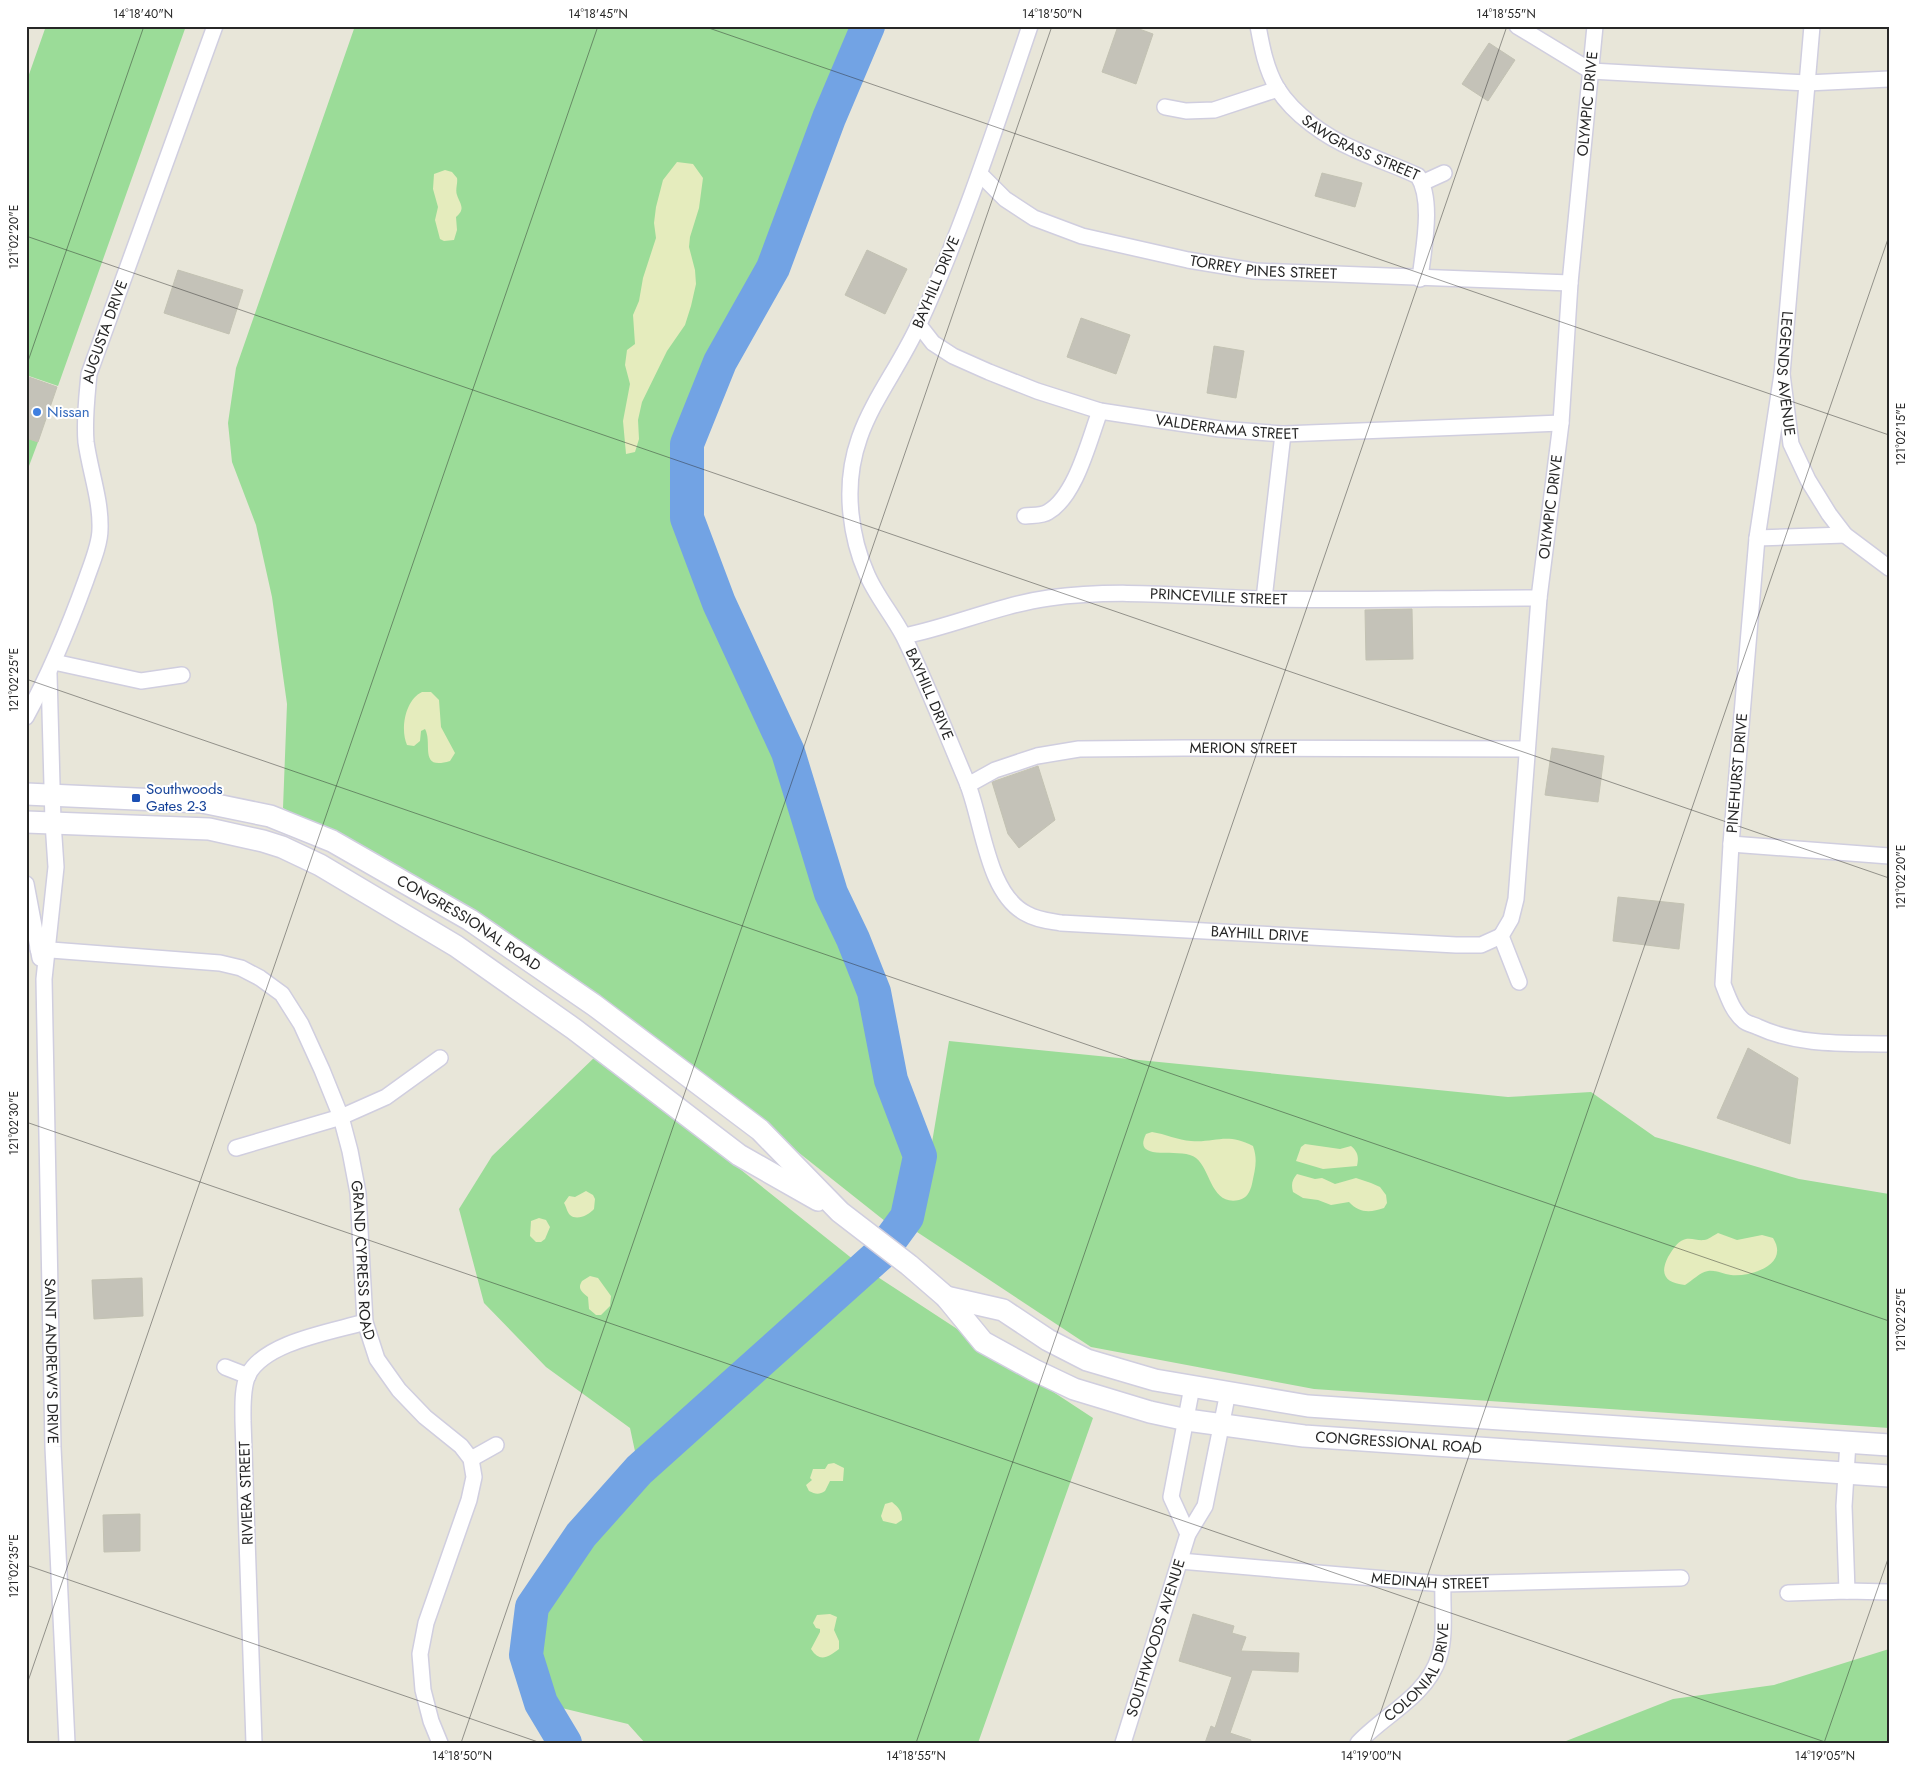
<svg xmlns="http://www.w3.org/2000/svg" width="1915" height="1769" viewBox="0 0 1915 1769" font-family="Jost,sans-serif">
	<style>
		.green { fill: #9bdc98 }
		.sand { fill: #e5ecbd }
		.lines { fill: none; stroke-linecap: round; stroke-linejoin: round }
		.river { stroke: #72a3e4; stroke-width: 34 }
		.building { fill: #c4c2b8; stroke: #c3c2b3 }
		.minor-casing { stroke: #d0cedf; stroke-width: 18 }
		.secondary-casing { stroke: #d0cedf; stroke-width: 24 }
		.minor { stroke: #fff; stroke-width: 15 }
		.secondary { stroke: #fff; stroke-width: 21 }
		.ticks { fill: none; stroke: #272727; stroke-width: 1; stroke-opacity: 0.45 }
		.shop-dot { fill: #3f7fe0; stroke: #fff; stroke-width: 2 }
		.transit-dot { fill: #1a4fb4; stroke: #fff; stroke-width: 2 }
		.labels { text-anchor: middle; stroke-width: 4; stroke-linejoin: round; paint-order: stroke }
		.street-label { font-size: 15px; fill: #272727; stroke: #fff }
		.shop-label { font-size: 15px; fill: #366cbe; stroke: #fff; text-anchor: start }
		.transit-label { font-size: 15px; fill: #164399; stroke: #fff; text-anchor: start }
		.neatline { fill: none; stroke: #272727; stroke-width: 2 }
		.ticks-label { font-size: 12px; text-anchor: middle; fill: #272727 }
	</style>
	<rect width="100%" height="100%" fill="#e8e6d9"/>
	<path class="green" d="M46,26H186L58,386L26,375V83Z
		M355,26H868L829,118L773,268L720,362L687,444V518L719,603L788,752L831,893L853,939L874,992L891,1080L920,1156L914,1216L895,1229L609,1002L521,943L283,808L287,704L272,597L256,525L232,462L228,423L236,368Z
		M26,438L38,442L26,474Z
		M949,1041L1508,1097L1591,1092L1655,1137L1799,1179L1889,1194V1428L1314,1389L1091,1347L917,1232Z
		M597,1055L864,1268L1093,1418L978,1743H645L628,1724L541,1703L526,1655L532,1607L581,1535L639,1470L630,1428L546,1367L484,1303L459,1209L492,1156Z
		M1889,1649V1743H1561L1673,1699L1774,1685Z"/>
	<path class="sand" d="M677,162L693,164L703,178L699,208L690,237L689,247L695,270L696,284L691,306L685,325L667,351L642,402L638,420L639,439L635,452L626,454L623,421L630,384L625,365L627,350L635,344L633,315L639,301L643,278L656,238L654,223L656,207L663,180Z
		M445,170L452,172L457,178C458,183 455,190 457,195C460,204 466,209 456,217L457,230L454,240L444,241L440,239L435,220L438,207L433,189L434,174Z
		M422,692H431L439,700L441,727L455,753L450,761C418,771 433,743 425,729L421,731L420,741L414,746L407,745C400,729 405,700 422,692Z
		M1152,1132C1165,1134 1178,1140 1191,1141C1216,1143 1226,1132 1253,1146C1258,1160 1255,1169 1252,1184C1250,1192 1247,1198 1239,1200C1211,1206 1211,1170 1196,1158C1181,1146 1131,1164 1146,1134Z
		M1305,1144L1340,1149L1351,1146C1358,1152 1359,1157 1357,1166L1323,1169L1296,1161L1301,1147Z
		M1297,1174L1315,1179L1322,1178L1335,1184L1356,1178L1371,1183L1380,1187L1386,1195L1387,1203L1384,1208C1370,1213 1359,1213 1349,1202L1331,1205L1318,1200L1303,1198L1293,1192C1291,1184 1292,1180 1297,1174Z
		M586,1191L593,1195L595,1199L594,1209C589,1215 577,1221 570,1215C567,1212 566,1206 564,1203L569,1196L575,1197Z
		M539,1218L546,1220L550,1227L545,1239L541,1242H536L530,1236L531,1221Z
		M1718,1233L1737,1240L1762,1235L1773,1238C1790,1265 1751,1277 1731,1275C1723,1274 1716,1270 1708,1271C1700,1272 1692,1281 1685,1285C1666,1283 1659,1275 1668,1257C1672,1251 1675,1245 1681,1241C1689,1236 1696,1241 1704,1240C1708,1240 1714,1235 1718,1233Z
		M590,1276L598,1278L611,1296L610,1306L601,1315H596L589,1309L588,1297C582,1292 577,1289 582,1281Z
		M834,1463L844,1468L843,1481H830L825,1491C819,1495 815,1494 809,1491L806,1485L812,1480L810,1478L813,1469H825L828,1464Z
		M892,1502C899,1508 902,1511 902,1520L896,1524L883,1521L881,1516L885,1504Z
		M830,1614L837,1617L834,1630L839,1641V1649C828,1657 820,1663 811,1649L820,1632V1629L816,1628L813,1623L817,1615Z"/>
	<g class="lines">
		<path class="river" d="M565,1743L541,1703L526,1655L532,1607L581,1535L639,1470L880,1254L907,1217L920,1156L891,1080L874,992L853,939L831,893L788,752L719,603L687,518V444L720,362L773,268L829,118L868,26"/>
	</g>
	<path class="building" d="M1118,26H1131L1153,34L1136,84L1102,72Z
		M1489,43L1515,60L1488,101L1462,84Z
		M1322,173L1362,183L1355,207L1315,196Z
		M867,250L907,269L885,314L845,295Z
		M178,270L243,290L229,334L164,313Z
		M1081,318L1130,335L1116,374L1067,357Z
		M1214,346L1244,351L1236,398L1207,393Z
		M26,376L57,387L38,442L26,438Z
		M1412,609L1413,659L1366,660L1365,610Z
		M1552,748L1604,756L1598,802L1545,795Z
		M1038,766L1055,820L1019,848L1008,834L992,782Z
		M1618,897L1684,904L1679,949L1613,941Z
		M1748,1048L1798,1078L1790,1144L1717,1118Z
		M142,1278L143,1316L94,1319L92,1280Z
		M140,1514V1551L104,1552L103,1515Z
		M1193,1614L1234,1626L1232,1633L1246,1637L1241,1651L1299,1653L1298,1672L1252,1670L1230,1733L1251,1740L1250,1743H1205L1211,1726L1215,1728L1232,1677L1179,1661Z"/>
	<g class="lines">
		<defs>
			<g id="minor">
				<path id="s1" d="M1030,26C996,126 963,228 919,324C888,391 842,431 851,514C853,533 858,554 866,572C875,595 893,615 904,637C927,684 946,733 966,780C983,819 986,894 1027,914C1037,920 1050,921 1061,923L1456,945H1481L1501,936"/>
				<path id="s2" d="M1258,26C1262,48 1266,69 1277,88C1294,115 1326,137 1354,149C1375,159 1397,166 1418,176C1434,201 1423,250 1420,279"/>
				<path d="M1517,26L1591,71L1807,83L1889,79"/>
				<path id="s3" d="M1812,26L1782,374L1791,444L1808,480L1829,514L1845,535L1889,568"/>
				<path d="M1165,107L1186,111L1214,110L1278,89"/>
				<path id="s4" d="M980,174L1005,199L1034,218L1082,236L1188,260L1255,271L1570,283"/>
				<path d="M1422,183L1444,173"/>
				<path id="s5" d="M919,325L933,343L953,356L989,372L1037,391L1100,411L1159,420L1220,429L1283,434L1561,423"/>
				<path d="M1782,374L1757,538L1731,844L1723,984C1728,997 1733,1012 1744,1021C1748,1024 1754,1025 1758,1027C1799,1046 1845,1043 1889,1044"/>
				<path d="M1025,516C1032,515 1042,516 1048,512C1076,496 1089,440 1100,411"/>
				<path d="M1757,538L1845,535"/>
				<path d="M1264,599L1283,434"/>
				<path id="s6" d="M904,636C953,626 999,605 1049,598C1120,588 1192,597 1264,599C1355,601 1448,598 1539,598"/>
				<path d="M54,662L141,681L182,675"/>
				<path id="s7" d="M49,674L53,822L56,867L44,979L53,1447L67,1743"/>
				<path id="s8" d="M26,717C50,673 69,627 86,580C91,565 100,545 100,529C101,500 90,471 86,442C84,419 87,396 89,374L215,26"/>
				<path id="s9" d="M968,785L995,770L1037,756L1079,749L1184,748L1527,749"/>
				<path d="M1731,844L1889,856"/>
				<path d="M26,884L40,958"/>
				<path id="s10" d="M1501,936L1511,919L1516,899L1539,598L1561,423L1570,283L1595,26"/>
				<path d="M1501,936L1519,982"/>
				<path id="s11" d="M38,949L220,963L241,968L260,978L282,994L301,1024L322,1070L341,1117L350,1151L358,1193L365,1322L377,1359L399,1390L425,1417L461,1446L471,1459L474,1477L469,1500L426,1623L420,1654L423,1690L431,1721L440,1743"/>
				<path d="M236,1148L341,1117L386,1097L440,1058"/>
				<path d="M225,1367L248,1376"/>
				<path d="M471,1459L496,1445"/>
				<path d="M1188,1534L1171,1497L1192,1387"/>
				<path id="s12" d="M1180,1561L1443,1584L1681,1578"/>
				<path d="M1847,1591L1844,1506L1848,1442"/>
				<path d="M1788,1593L1847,1591L1889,1592"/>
				<path d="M254,1743L243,1421C243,1407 242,1388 248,1375C265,1342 331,1332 365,1322"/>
				<path id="s13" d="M1123,1743L1188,1534L1205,1506L1228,1392"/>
				<path id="s14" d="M1358,1743C1384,1715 1427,1696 1439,1657C1446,1635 1442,1607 1443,1584"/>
			</g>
			<g id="secondary">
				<path id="s15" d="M26,794L202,802L270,816L332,841L470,920L594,1005L760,1130L840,1212L909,1265L946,1297L983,1342L1034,1370L1074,1389L1150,1412L1187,1420L1304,1436L1889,1476"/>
				<path d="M26,822L209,829L263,841L282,847L320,865L456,946L574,1029L739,1155L818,1200"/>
				<path d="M946,1297L1003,1310L1048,1340L1087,1360L1155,1380L1308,1406L1889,1445"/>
			</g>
		</defs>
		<use href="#minor" class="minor-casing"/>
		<use href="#secondary" class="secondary-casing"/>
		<use href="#minor" class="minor"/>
		<use href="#secondary" class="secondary"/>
	</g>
	<path class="ticks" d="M703,26L1889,435M26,236L1889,878M26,367L144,26M26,679L1889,1321M26,1122L1828,1743M26,1565L541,1743M26,1687L598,26M461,1743L1052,26M916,1743L1507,26M1370,1743L1889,236M1824,1743L1889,1556"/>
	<circle class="shop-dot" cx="37" cy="412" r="5"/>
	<rect class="transit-dot" x="131" y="793" width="10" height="10" rx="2.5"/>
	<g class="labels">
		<g class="street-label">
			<text dy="5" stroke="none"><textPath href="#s10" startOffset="839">OLYMPIC DRIVE</textPath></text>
			<text dy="5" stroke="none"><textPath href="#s2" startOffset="170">SAWGRASS STREET</textPath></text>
			<text dy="5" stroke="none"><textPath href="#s4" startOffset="306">TORREY PINES STREET</textPath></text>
			<text transform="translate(936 282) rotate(-67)" y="5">BAYHILL DRIVE</text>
			<text dy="5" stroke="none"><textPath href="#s8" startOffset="404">AUGUSTA DRIVE</textPath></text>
			<text dy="5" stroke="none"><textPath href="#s3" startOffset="349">LEGENDS AVENUE</textPath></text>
			<text dy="5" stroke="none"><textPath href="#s5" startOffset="332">VALDERRAMA STREET</textPath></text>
			<text dy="5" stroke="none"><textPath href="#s10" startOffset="434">OLYMPIC DRIVE</textPath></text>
			<text dy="5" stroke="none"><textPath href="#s6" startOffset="320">PRINCEVILLE STREET</textPath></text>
			<text dy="5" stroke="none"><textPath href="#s1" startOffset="722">BAYHILL DRIVE</textPath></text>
			<text dy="5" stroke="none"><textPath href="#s9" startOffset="282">MERION STREET</textPath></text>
			<text transform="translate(1737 773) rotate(-85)" y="5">PINEHURST DRIVE</text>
			<text dy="5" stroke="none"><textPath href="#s15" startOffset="472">CONGRESSIONAL ROAD</textPath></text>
			<text dy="5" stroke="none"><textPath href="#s1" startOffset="1201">BAYHILL DRIVE</textPath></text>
			<text dy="5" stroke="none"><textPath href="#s11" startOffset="535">GRAND CYPRESS ROAD</textPath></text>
			<text dy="5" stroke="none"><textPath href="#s7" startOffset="688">SAINT ANDREW'S DRIVE</textPath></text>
			<text dy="5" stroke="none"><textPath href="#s15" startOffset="1571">CONGRESSIONAL ROAD</textPath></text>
			<text transform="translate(246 1493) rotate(-92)" y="5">RIVIERA STREET</text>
			<text dy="5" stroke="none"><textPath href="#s12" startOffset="251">MEDINAH STREET</textPath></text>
			<text dy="5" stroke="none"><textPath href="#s13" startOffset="110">SOUTHWOODS AVENUE</textPath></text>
			<text dy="5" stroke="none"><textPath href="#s14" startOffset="96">COLONIAL DRIVE</textPath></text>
		</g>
		<g class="shop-label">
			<text x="47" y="417">Nissan</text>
		</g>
		<g class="transit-label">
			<text x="146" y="794">Southwoods<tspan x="146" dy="17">Gates 2-3</tspan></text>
		</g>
	</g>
	<rect width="1915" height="1769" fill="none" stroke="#ffffff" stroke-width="55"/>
	<rect x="28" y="28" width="1860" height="1714" class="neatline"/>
	<g class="ticks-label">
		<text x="143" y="18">14°18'40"N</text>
		<text x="598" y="18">14°18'45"N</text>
		<text x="1052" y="18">14°18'50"N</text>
		<text x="1506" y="18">14°18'55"N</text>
		<text transform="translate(14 237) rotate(-90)" y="4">121°02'20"E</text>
		<text transform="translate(1901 434) rotate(-90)" y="4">121°02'15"E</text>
		<text transform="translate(14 680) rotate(-90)" y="4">121°02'25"E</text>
		<text transform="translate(1901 877) rotate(-90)" y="4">121°02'20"E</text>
		<text transform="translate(14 1123) rotate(-90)" y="4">121°02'30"E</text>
		<text transform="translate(1901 1320) rotate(-90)" y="4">121°02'25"E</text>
		<text transform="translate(14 1566) rotate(-90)" y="4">121°02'35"E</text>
		<text x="462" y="1760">14°18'50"N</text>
		<text x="916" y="1760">14°18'55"N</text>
		<text x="1371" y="1760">14°19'00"N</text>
		<text x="1825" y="1760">14°19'05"N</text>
	</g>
</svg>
